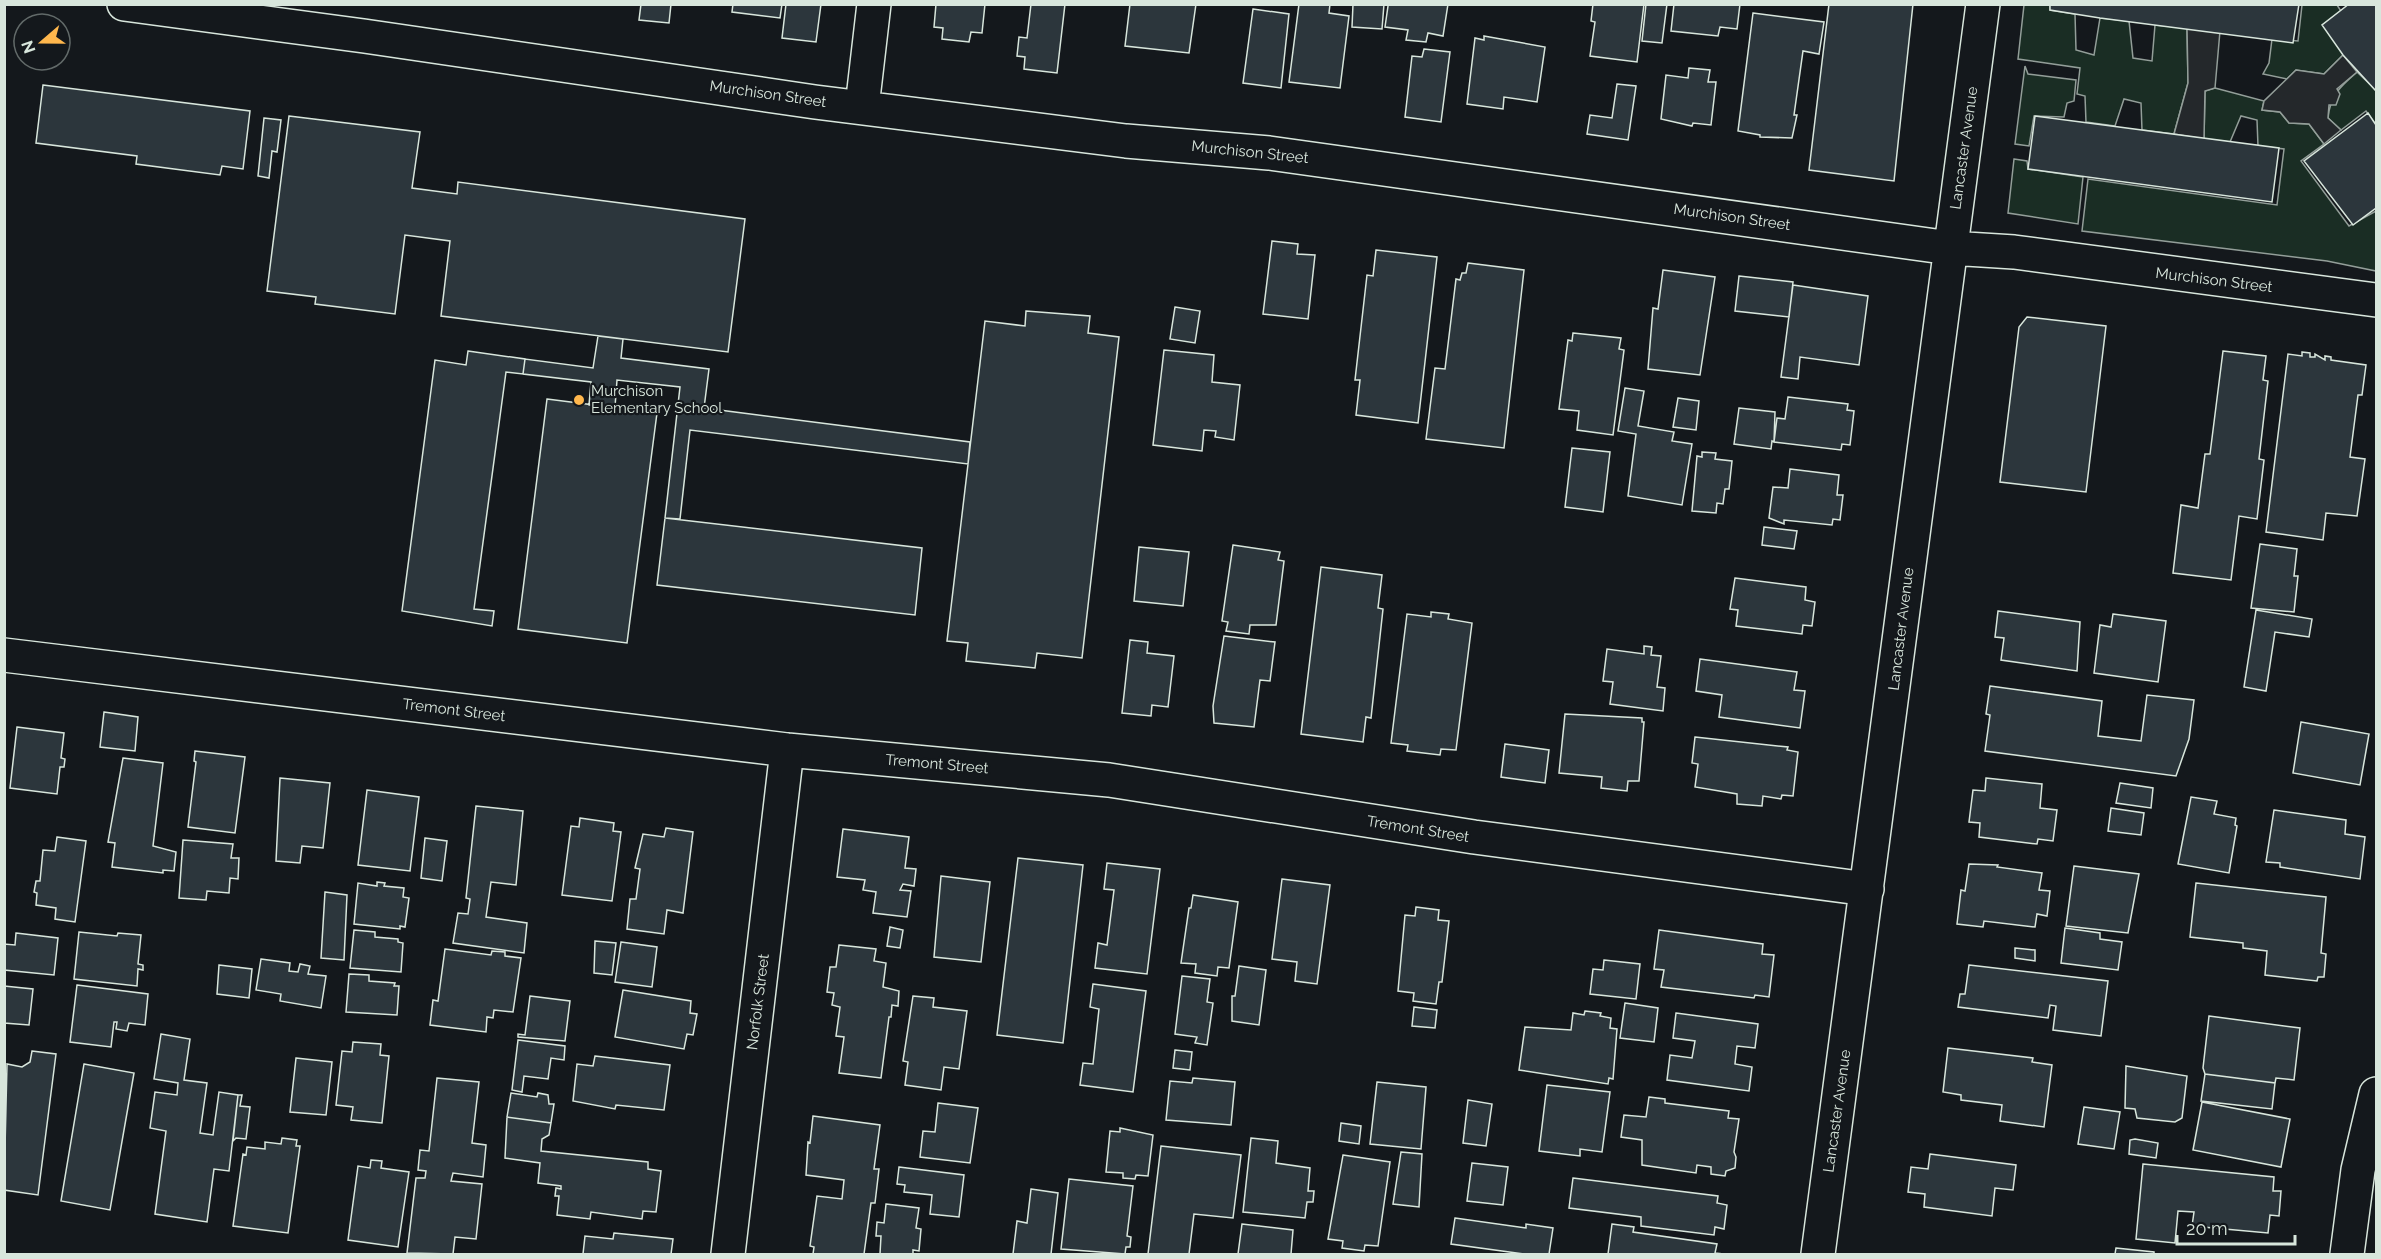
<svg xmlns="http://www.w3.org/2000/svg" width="2381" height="1259" viewBox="0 0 2381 1259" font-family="Raleway,sans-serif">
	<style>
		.green { fill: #1a2d24; stroke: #939e99; stroke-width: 1.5 }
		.parking { fill: #24282b; stroke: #939e99; stroke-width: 1.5 }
		.building { fill: #2c363c; stroke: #d8e6dc; stroke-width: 1.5 }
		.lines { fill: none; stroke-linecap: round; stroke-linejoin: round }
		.minor-casing { stroke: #d8e6dc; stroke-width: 36 }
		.minor { stroke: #14181c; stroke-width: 33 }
		.poi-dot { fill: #ffb74d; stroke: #14181c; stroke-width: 2 }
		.labels { text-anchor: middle; stroke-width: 4.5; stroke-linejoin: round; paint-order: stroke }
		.street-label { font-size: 15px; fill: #d8e6dc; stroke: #14181c }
		.poi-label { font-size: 15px; fill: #d8e6dc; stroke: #14181c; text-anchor: start }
	</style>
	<rect width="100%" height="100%" fill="#14181c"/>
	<path class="green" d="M2024,5H2050V10L2075,14L2076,50L2094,55L2100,18L2129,21L2133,58L2152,61L2155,25L2187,28L2188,83L2174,134L2142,130L2141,103L2124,99L2115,126L2086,122L2085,96L2077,94L2080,68L2018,59Z
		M2302,5H2337L2341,11L2343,55L2324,74L2296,70L2287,79L2263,74L2269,63L2272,39L2298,41Z
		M2025,66L2028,74L2076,80L2074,101L2067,103L2064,117L2034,116L2029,146L2015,144Z
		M2357,72L2376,90V125L2366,111L2341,130L2328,118C2330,95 2341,86 2357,72Z
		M2215,88L2264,101L2262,110L2280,112L2289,123L2309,124L2324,144L2301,161L2349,226L2376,211V271L2327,261L2082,231L2088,179L2277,205L2284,149L2258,146L2257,120L2241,116L2230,142L2204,139L2205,91Z
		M2014,159L2027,161L2028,169L2083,177L2078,224L2008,213Z"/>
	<path class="parking" d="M2187,28L2220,31L2215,88L2205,91L2204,139L2174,134L2188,83Z
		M2343,55L2357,72L2337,89L2340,94L2336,105H2329L2328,118L2341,130L2324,144L2309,124L2289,123L2280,112L2262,110L2264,101L2296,70L2324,74Z"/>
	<path class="building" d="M641,4H671L669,23L639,20Z
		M733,4H782L780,18L732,12Z
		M786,4H821L816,42L782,38Z
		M936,4H985L982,33L971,32L969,42L942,39L943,28L934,27Z
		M1031,4H1065L1057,73L1024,69L1025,57L1017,56L1019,37L1027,38Z
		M1130,4H1196L1189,53L1125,46Z
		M1299,4H1330L1329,13L1349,16L1340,88L1289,82Z
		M1353,4H1384L1382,29L1352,27Z
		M1385,4H1448L1443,36L1428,33L1426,42L1406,40L1408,30L1385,27L1388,6Z
		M1593,4H1644L1637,62L1590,56L1595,22L1591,21Z
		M1646,4H1667L1662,43L1642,41Z
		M1674,4H1740L1737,29L1720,27L1718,36L1671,31Z
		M1829,4H1913L1894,181L1809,170Z
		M2050,4H2299L2293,43L2100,18L2050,10Z
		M2349,4H2376V91L2343,55L2322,25Z
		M1253,9L1289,14L1281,88L1243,83Z
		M1753,13L1824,22L1819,54L1803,51L1794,115H1797L1792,138L1760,137V135L1738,131Z
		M1484,36L1545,47L1537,102L1504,97L1503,109L1467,104L1475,38L1484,40Z
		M1424,49L1450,52L1441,122L1405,117L1412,56L1422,57Z
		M1689,68L1710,70L1708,82H1716L1711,125L1693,123L1692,126L1661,119L1666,75L1688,78Z
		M1617,84L1636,86L1628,140L1587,134L1590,115L1612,118Z
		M43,85L250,111L243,169L222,166L220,175L136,164L137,156L36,143Z
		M2368,113L2376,125V208L2353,225L2304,161Z
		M289,116L420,132L412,188L457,194L458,182L745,219L728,352L441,316L450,241L405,235L395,314L315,304L316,297L267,291Z
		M2035,116L2279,148L2272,202L2028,169Z
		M264,118L281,120L277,152L272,151L269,178L258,176Z
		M1272,241L1298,244L1297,254L1315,255L1308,319L1263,314Z
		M1376,250L1437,257L1418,423L1356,415L1360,380H1355L1367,275L1373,276Z
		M1468,263L1524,270L1504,448L1426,439L1435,368L1445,369L1456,279L1460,280L1462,273H1466Z
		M1663,270L1715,277L1700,375L1648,369L1653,308L1658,309Z
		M1739,276L1793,282L1789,317L1735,311Z
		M1793,285L1868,296L1859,365L1800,357L1798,379L1781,377Z
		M1175,307L1200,311L1195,343L1170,339Z
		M1026,311L1090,316L1088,333L1119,337L1082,658L1037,653L1035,668L966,661L968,643L947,641L985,321L1025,326Z
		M2027,317L2106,326L2086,492L2000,482L2019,327Z
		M1573,333L1621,338L1619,349L1624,350L1613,435L1577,430L1579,411L1559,409L1568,340L1572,341Z
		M598,336L623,339L621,358L709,369L704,408L970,442L968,464L690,430L680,519L665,518L680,387L617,380L615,407L589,405L591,382L523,374L525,359L593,368Z
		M1164,350L1214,355L1212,382L1240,385L1234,440L1215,437L1216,431L1204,430L1202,451L1153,445Z
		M468,351L525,359L523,374L506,372L474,609L494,611L492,626L402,611L435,360L466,365Z
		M2223,351L2266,356L2263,380L2268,381L2259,459L2264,460L2257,519L2239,516L2231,580L2173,573L2181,505L2198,508L2205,454H2210Z
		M2302,352L2310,353V357H2315V354L2325,360V356L2331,357V360L2366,365L2362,395H2358L2350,457L2365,459L2357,516L2326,513L2323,540L2266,532L2288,354L2302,356Z
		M1625,388L1644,391L1638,426L1674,432L1672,441L1692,444L1682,505L1628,496L1636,434L1618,431Z
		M1788,397L1848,404L1847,410L1854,411L1850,445L1842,444L1841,450L1774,442L1777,418L1785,419Z
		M1678,398L1699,401L1696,430L1673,427Z
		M547,399L657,413L627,643L518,629Z
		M1739,408L1775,412L1774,442L1772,441L1771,449L1734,444Z
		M1572,448L1610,452L1603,512L1565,507Z
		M1702,452L1716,453L1715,459L1732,461L1729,489H1725L1723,504L1717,503L1716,513L1692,511L1697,456L1702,457Z
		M1790,469L1839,475L1837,495H1843L1840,520L1833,519L1832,525L1784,520V524L1769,518L1773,487L1788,488Z
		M665,518L922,548L915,615L657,585Z
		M1764,527L1797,531L1794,549L1762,545Z
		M2260,544L2297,549L2294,576H2298L2294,612L2251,608Z
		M1233,545L1280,552L1278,560L1284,561L1276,625H1250L1249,634L1226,631L1228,622L1222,621Z
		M1139,547L1189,552L1183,606L1134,601Z
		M1321,567L1382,575L1378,608L1383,609L1371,718L1366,717L1363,742L1301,734Z
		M1735,578L1806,587L1805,600L1815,602L1812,626L1803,625L1802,634L1736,626L1738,610L1730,609Z
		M2256,610L2312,619L2309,637L2275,632L2266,691L2244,687Z
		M1998,611L2080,622L2077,671L2001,660L2004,638L1995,637Z
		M1431,612L1449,614L1448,619L1472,623L1456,750L1441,749L1440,755L1407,751L1408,745L1391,743L1407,614L1431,617Z
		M2113,614L2166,621L2158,682L2094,673L2100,625L2111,627Z
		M1224,636L1275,642L1270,681L1260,680L1254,727L1214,723L1213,706Z
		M1130,640L1148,642L1147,653L1174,656L1168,707L1152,705L1151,716L1122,713Z
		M1644,646L1652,647L1651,655L1661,656L1657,687L1665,688L1663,711L1610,704L1613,682L1603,681L1607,649L1644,654Z
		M1700,659L1797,672L1794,690L1805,691L1800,728L1719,717L1722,695L1696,691Z
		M1990,686L2102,701L2098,736L2141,741L2147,695L2194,700L2189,739L2176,776L1985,751L1990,715L1986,714Z
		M104,712L138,717L135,751L100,747Z
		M1565,714L1642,718V722H1644L1639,781H1628L1627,791L1601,788L1602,777L1559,773Z
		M2301,722L2369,734L2360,785L2293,773Z
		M17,727L64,733L61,758L65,759L64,767H60L57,794L10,788Z
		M1695,737L1788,747L1787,750L1798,752L1793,796L1782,795L1781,799L1763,796L1762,806L1737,804V794L1695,787L1698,764L1692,763Z
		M1505,744L1549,750L1545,783L1501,777Z
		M195,751L245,757L235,833L188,827L196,762L194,761Z
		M123,758L163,763L153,846L176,852L174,871L163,870V873L112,867L115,843L108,842Z
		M280,778L330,783L323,848L302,846L300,863L276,861Z
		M1986,778L2042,784L2040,808L2057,810L2053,841L2038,839L2037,844L1979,837L1980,823L1969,822L1973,790L1985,791Z
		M2120,783L2153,788L2151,808L2116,803Z
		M367,790L419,797L410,871L358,865Z
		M2191,797L2217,801L2214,814L2236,818L2235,825L2237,826L2229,873L2178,864Z
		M476,806L523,811L516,885L491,882L486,917L527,923L524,953L453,943L458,913L468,914L470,899L466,898Z
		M2111,808L2144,813L2141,835L2108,831Z
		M2274,810L2346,820L2345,834L2365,837L2360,879L2280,867V863L2266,862Z
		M580,818L614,823L613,831L621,832L612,901L562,895L571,826L579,827Z
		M666,828L693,832L683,913L667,910L664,934L627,929L630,899H636L640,869L635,868L643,834L664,837Z
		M843,829L909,837L905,868L916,869L914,886L903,884L900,890L911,891L907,917L873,913L876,892L863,890L865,880L837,877Z
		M57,837L86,841L75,922L55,919L56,908L36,905L37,893L34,892L36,881H40L43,850L55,851Z
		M425,838L447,841L442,881L421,878Z
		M183,840L233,844L231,858H239L238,879L230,878L229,893L207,891L206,900L179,898Z
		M1018,858L1083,865L1063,1043L997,1035Z
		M1107,863L1160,869L1147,974L1095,968L1098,943L1107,945L1114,890L1104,889Z
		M1969,864L1998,865L1997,867L2042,873L2039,890L2050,891L2047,916L2037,914L2035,927L1984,921L1983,927L1957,924L1961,890L1965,891Z
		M2074,866L2139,874L2128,933L2066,926Z
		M941,876L990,882L981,962L934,957Z
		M1282,879L1330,885L1317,984L1295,981L1297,962L1272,959Z
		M377,882L385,883L384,886L404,888L403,897L409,898L405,927L400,926V929L354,924L358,883L377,886Z
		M2196,883L2326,897L2321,953L2326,954L2324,977H2318L2317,981L2265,975L2267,951L2243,948V943L2190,937Z
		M325,892L347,895L344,960L321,958Z
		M1193,895L1238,902L1229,968L1218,967L1217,976L1195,973L1196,964L1181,963L1189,908H1191Z
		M1416,907L1439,910L1438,920L1449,921L1442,982H1439L1436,1004L1413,1001L1414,993L1398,991L1405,915L1415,916Z
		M890,927L903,930L900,948L887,946Z
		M2065,928L2100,933V939L2122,942L2118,970L2061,963Z
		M354,930L375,932V937L398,939V942L403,943L401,972L350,968Z
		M1659,930L1763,944L1762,954L1774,955L1769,997L1755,995L1754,998L1661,987L1664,970L1654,969Z
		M79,932L117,936L118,933L141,935L138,964L143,965V970L138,969L137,986L74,979Z
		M16,933L58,938L54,975L4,970V944L15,945Z
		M595,941L616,943L612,975L594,973Z
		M621,942L657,947L652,987L615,982Z
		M839,945L876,949L874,961L886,963L883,987L899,991L898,1006L892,1005L891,1017H889L881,1078L839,1073L844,1037L836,1036L840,1007L832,1005L834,993L827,992L830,967H836Z
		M2015,948L2035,950V961L2015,958Z
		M445,949L491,955L492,951L505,952V956L521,958L513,1012L494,1010L493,1018L487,1017L486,1032L430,1025L433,1000L438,1001Z
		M261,959L290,963L289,971L298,972L300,964L310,966L308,974L326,976L321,1008L280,1001L281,994L256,990Z
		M1604,960L1640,964L1636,999L1590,994L1593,969L1603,970Z
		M219,965L252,969L249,998L217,994Z
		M1969,965L2108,981L2101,1036L2053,1030L2056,1006L2050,1005L2048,1018L1958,1007L1960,994H1965Z
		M1239,966L1266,970L1259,1025L1232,1021V996H1235Z
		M349,974L369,975V981L395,983L394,986H399L397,1015L346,1012Z
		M1182,976L1210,979L1207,1002L1213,1003L1207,1045L1195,1043L1197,1037L1175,1034Z
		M1093,984L1146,991L1133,1092L1080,1085L1083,1063L1093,1064L1099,1009L1090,1007Z
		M77,985L148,994L145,1025L129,1023L127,1031L116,1029L117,1022H114L111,1047L70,1042Z
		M4,986L33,989L29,1025L4,1023Z
		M623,990L691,1001L690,1013L697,1014L693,1035L687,1034L684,1049L615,1037Z
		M530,996L570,1001L565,1041L518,1037V1034L525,1035Z
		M913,996L934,998L933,1007L967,1011L959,1069L944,1067L941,1090L905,1085L908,1062L903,1061Z
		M1625,1003L1658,1008L1654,1042L1620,1038Z
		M1414,1007L1437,1010L1435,1028L1412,1026Z
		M1585,1011L1601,1013L1600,1016L1611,1018L1610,1028L1617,1029L1613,1079L1609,1078L1608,1084L1519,1070L1525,1027L1571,1030L1573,1013L1584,1015Z
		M1676,1013L1758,1024L1755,1048L1737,1046L1735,1064L1752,1067L1749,1091L1667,1080L1670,1055L1692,1058L1695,1041L1673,1038Z
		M2209,1016L2300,1028L2294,1080L2276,1078L2275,1083L2205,1074L2203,1068Z
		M161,1034L190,1039L184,1080L207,1083L200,1133L213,1135L219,1092L238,1095L229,1171L214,1169L207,1222L155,1214L166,1131L150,1128L155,1092L177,1095L178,1083L154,1079Z
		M518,1040L565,1046L564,1060L551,1058L548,1079L524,1076L522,1092L512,1090Z
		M353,1042L381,1044L380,1055L389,1056L382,1123L351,1120L353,1107L336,1105L342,1051L352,1052Z
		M1948,1048L2033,1058L2032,1062L2052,1065L2044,1127L2000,1121L2002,1105L1961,1100V1095L1943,1092Z
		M1175,1050L1192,1052L1190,1070L1173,1068Z
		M32,1051L56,1054L38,1195L4,1190L7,1064L22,1067L30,1062Z
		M595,1056L670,1065L664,1110L616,1105L615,1109L573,1101L577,1064L593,1066Z
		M296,1058L332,1062L326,1115L290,1112Z
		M84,1064L134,1073L110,1210L61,1201Z
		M2126,1066L2187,1076L2182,1118L2175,1122L2137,1118L2135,1109L2125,1108Z
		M2205,1074L2275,1083L2272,1109L2201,1101Z
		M437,1078L479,1082L472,1143L486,1145L483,1177L453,1173L451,1181L482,1184L476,1239L455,1237L453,1254L407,1253L416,1178H425L426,1171L418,1170L420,1150L429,1151Z
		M1193,1078L1235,1082L1231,1125L1166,1120L1170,1081L1192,1083Z
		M1377,1082L1426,1087L1421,1149L1370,1144Z
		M1547,1085L1610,1092L1602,1152L1580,1149V1156L1539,1151Z
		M511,1093L537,1097L538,1093L548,1095L549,1104H554L551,1123L507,1117Z
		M238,1095H242L240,1106L250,1107L246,1139L236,1138L233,1141Z
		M1649,1097L1665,1099V1103L1729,1111L1728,1118L1739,1119L1734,1152L1736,1157L1735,1168L1726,1171L1725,1176L1711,1174V1167L1697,1165L1696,1173L1642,1165V1140L1621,1137L1624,1115L1646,1117Z
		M1468,1100L1492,1104L1486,1146L1463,1143Z
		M2202,1102L2290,1119L2281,1167L2193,1150Z
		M938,1103L978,1108L970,1163L920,1157L923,1131L935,1132Z
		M2084,1107L2120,1112L2114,1149L2078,1144Z
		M813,1116L880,1125L874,1169H879L875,1203H871L864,1254H813L814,1247L810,1246L817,1196L842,1199L844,1180L806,1175L808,1142L810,1143Z
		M507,1117L551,1123L549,1135L542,1139L541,1151L648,1162V1169L661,1171L656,1212L643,1211L642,1219L591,1212L590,1219L557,1215L559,1196H555L556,1188L561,1189V1186L538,1183L540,1163L505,1158Z
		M1341,1123L1361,1126L1359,1144L1339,1141Z
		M1120,1128L1153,1135L1148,1176L1136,1175L1135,1179L1123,1178V1173L1106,1172L1110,1131L1120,1132Z
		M282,1138L297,1140L296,1146H300L288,1233L233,1226L243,1154L246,1155L247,1147L265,1149V1142L281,1144Z
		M1251,1138L1278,1141L1276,1163L1310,1168L1308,1191H1314L1313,1202H1307L1305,1218L1243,1212Z
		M2135,1139L2158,1143L2156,1158L2129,1154L2130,1140Z
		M1161,1146L1241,1155L1233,1218L1194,1214L1189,1254H1148Z
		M1401,1152L1422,1154L1419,1207L1393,1204Z
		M1930,1154L2016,1165L2013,1190L1995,1188L1992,1216L1924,1207L1925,1194L1908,1192L1911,1167L1928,1169Z
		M1343,1155L1390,1162L1378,1246L1365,1245L1364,1251L1342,1248L1343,1241L1328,1239Z
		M371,1160L382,1161L381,1168L409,1172L398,1247L348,1240L358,1166L370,1168Z
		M1472,1163L1508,1167L1503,1205L1467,1201Z
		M2143,1164L2274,1177L2273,1191H2281L2279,1216L2270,1215L2268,1233L2192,1226L2194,1212L2178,1211L2175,1243L2136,1239Z
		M899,1167L964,1175L959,1217L930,1214L932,1195L904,1192L905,1185L897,1184Z
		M1573,1178L1718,1196L1717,1203L1727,1205L1724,1229L1715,1227L1714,1235L1641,1226V1217L1569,1208Z
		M1069,1179L1133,1186L1127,1236L1131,1237L1130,1247H1126L1125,1254L1061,1249Z
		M1031,1189L1058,1193L1051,1254H1013L1017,1221L1027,1223Z
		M886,1204L919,1208L916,1228L921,1229L919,1251L913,1250V1254H880L881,1236H876L877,1222L884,1223Z
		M1455,1218L1526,1228V1224L1553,1228L1549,1254H1524L1451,1244Z
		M1242,1224L1293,1230L1291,1254H1238Z
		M1612,1224L1634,1227L1633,1232L1717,1244L1715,1253L1724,1254H1608Z
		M614,1233L673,1239L671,1254H583L585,1236L613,1239Z
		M2116,1248L2154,1252V1254H2115Z"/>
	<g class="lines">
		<defs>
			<path id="minor" d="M124,4L364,36L815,102L1126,141L1269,153L1950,248L2014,252L2376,300
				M862,107L874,4
				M4,655L787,750L1109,780L1474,837L1867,889
				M728,1254L787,750
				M1818,1254L1983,4
				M2347,1254L2358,1170L2376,1094"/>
		</defs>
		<use href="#minor" class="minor-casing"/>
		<use href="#minor" class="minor"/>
	</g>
	<circle class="poi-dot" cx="579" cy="400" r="6"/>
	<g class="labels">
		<g class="street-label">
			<text transform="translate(768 94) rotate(8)" y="5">Murchison Street</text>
			<text transform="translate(1964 148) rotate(-82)" y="5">Lancaster Avenue</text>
			<text transform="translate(1250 152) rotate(6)" y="5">Murchison Street</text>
			<text transform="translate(1732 217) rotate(8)" y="5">Murchison Street</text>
			<text transform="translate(2214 280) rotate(7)" y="5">Murchison Street</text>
			<text transform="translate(1901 629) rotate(-83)" y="5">Lancaster Avenue</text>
			<text transform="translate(454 710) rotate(7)" y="5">Tremont Street</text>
			<text transform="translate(937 764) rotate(5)" y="5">Tremont Street</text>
			<text transform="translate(1418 829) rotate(9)" y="5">Tremont Street</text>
			<text transform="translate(758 1002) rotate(-83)" y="5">Norfolk Street</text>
			<text transform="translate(1837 1111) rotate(-82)" y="5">Lancaster Avenue</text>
		</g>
		<g class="poi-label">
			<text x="591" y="396">Murchison<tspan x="591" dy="17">Elementary School</tspan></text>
		</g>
	</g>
	<rect width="2381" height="1259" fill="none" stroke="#d8e6dc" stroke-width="12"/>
	<g transform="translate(42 42) rotate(250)"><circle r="28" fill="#14181c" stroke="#626a69" stroke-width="1.5"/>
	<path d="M0-4.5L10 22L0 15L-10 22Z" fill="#ffb74d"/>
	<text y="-9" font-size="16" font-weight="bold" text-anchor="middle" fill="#d8e6dc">N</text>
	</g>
	<path d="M2177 1235v9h118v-9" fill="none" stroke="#d8e6dc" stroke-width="3"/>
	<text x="2186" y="1235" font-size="18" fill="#d8e6dc" stroke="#14181c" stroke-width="4.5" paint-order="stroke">20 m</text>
</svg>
